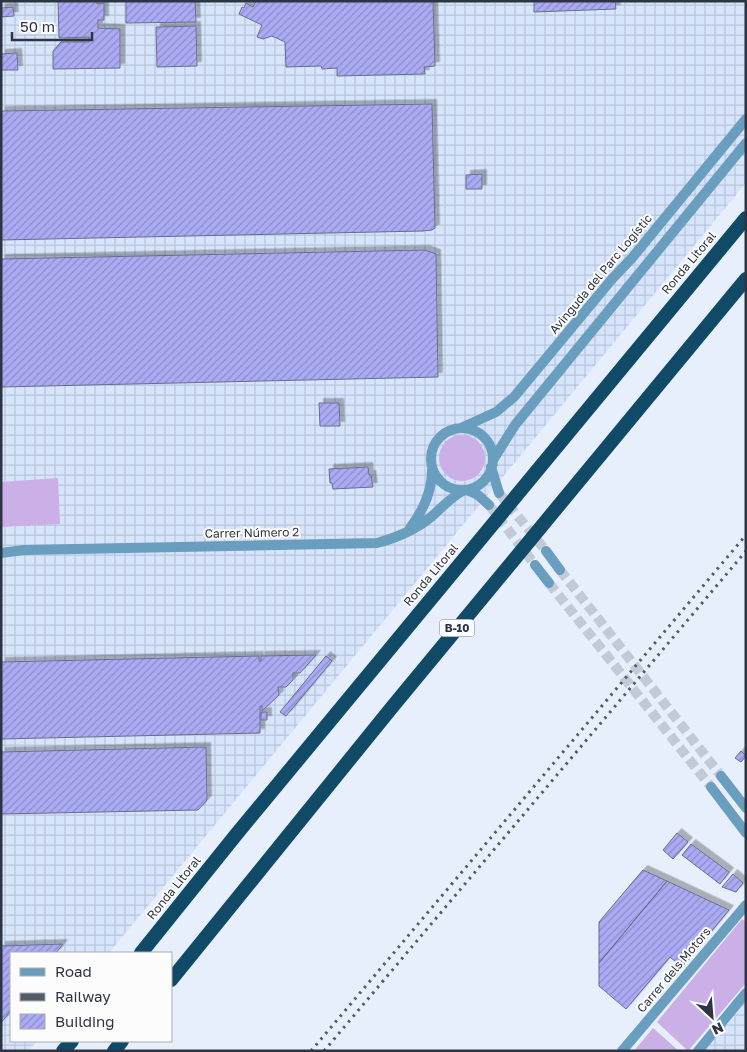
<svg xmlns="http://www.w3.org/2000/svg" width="747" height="1052" viewBox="0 0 747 1052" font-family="'Golos Text',sans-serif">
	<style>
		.industrial { fill: url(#industrial-grid) }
		.grass { fill: #cbafe7 }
		.building { fill: url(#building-hatch); stroke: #6b6c8b; filter: url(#shadow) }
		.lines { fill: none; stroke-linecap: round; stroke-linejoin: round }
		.minor-tunnel { stroke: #c2cad7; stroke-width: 10; stroke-dasharray: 10 5; stroke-linecap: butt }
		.minor { stroke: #699ebf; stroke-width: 10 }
		.tertiary { stroke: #699ebf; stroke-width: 10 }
		.trunk { stroke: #104a67; stroke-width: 14 }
		.rail { stroke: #545b68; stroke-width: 3; stroke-dasharray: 2.5 5; stroke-linecap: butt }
		.labels { text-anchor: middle; stroke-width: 4; stroke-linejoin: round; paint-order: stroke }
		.shield { fill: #fcfcfc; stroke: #6c717a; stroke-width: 1 }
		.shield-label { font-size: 11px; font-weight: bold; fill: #2e3542 }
		.street-label { font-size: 12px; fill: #2e3542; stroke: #fcfcfc }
	</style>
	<defs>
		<pattern id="industrial-grid" width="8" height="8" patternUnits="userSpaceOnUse" patternTransform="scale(1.25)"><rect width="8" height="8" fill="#d7e5fc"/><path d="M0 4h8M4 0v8" fill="none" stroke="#b9c5d9"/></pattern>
		<pattern id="building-hatch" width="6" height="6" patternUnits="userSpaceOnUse" patternTransform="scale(1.25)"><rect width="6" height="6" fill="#ababf5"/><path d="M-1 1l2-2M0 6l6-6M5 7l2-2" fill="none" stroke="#8c8cc8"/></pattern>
		<filter id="shadow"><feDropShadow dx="4.5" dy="-4.5" stdDeviation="0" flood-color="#0004"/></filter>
	</defs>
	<rect width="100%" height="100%" fill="#e7effc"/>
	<path class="industrial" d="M1,1H746V183L109,953H11V1041H37L28,1051H1Z
		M746,1001V1051H703Z"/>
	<path class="grass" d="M439 458a23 23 0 1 1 46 0a23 23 0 1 1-46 0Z
		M58,478L60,524L1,527V482Z
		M742,919L746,922V983L688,1051L657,1022Z
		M653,1028L679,1051H634Z"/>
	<path class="building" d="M58,1H97V4L104,3V20H98V28L120,29V68L53,69V51L61,42H89V37L59,38Z
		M126,1H195L196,22L126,23Z
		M256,1H433L435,66L424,67L425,74L337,76V68L322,69L321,66L286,67L285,42L272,36L263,39L257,37L262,25L239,14L242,7L244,8L246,3L253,7Z
		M534,1H615L616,9L534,12Z
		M13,7L14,16L1,17V8Z
		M196,26L197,66L157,67L156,27Z
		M17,53L18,70H1V54Z
		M432,104L435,228L432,230L423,231L1,240V111Z
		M482,174V189H466V175Z
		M425,250L436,254L438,377L1,387V259Z
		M319,403H339L340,426H320Z
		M368,467L369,475H371L373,487L333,489L332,483H330L329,469Z
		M316,655L300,673H293V680L286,687H278L279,695L262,711V706H260V733L1,739V662L259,656V661H261V656Z
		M326,656L332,661L286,716L280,712Z
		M261,712H267V720H261Z
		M206,747L207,800L198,810L1,814V752Z
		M741,751L746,756L741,762L735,758Z
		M677,833L688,842L673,859L663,850Z
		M691,844L729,872L720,884L682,855Z
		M643,870L667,881L599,963V922Z
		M733,874L743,883L736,892L722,887Z
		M667,881L729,910L682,967L670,957L626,1009L599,986V963Z
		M63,944L56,953H11V1010L1,1023V946Z"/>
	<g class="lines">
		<path class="minor-tunnel" d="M499,493L546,551
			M489,505L535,565
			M560,570L721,776
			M549,583L711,787"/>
		<path class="minor" d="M461,428L496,412L514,397L612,279L632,258L746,119
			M431 459a31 31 0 1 1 62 0a31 31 0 1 1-62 0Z
			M493,460L515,425L746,143
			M491,467L499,493
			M467,490L478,495L489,505
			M410,528C423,511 432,492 432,470
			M546,551L560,570
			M1,553L24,550L377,543C396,538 415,530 431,517C442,508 451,496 465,490
			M535,565L549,583
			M721,776L746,808
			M711,787L746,833"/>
		<path class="tertiary" d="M622,1051L746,905
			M698,1051L746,993"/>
		<path class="trunk" d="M141,953L235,836L746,218
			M171,980L393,706L746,279
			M63,1051L72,1041
			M114,1051L122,1041"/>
		<path class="rail" d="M311,1051L746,535
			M324,1051L746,551"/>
	</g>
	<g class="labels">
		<rect class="shield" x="439.5" y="619.5" width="35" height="17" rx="4"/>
		<g class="shield-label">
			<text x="457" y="632">B-10</text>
		</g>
		<g class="street-label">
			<text transform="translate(689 263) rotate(-50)" y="4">Ronda Litoral</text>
			<text transform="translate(601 274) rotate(-50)" y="4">Avinguda del Parc Logístic</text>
			<text transform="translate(252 533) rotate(-1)" y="4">Carrer Número 2</text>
			<text transform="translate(431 575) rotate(-50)" y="4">Ronda Litoral</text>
			<text transform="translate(174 888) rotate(-51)" y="4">Ronda Litoral</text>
			<text transform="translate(674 970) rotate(-50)" y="4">Carrer dels Motors</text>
		</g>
	</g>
	<rect width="747" height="1052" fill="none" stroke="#2e3542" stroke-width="5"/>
	<rect x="10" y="952" width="162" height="90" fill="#fcfcfc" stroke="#aaacb2"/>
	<rect x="20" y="968" width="25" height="8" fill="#699ebf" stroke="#aaacb2"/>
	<text x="55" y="977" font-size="15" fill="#2e3542">Road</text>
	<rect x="20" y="993" width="25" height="8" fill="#545b68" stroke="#aaacb2"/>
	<text x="55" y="1002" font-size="15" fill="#2e3542">Railway</text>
	<rect x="20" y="1014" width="25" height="15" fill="url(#building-hatch)" stroke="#aaacb2"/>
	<text x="55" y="1027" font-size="15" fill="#2e3542">Building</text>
	<g transform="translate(712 1017) rotate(154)" stroke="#fcfcfc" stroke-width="4" paint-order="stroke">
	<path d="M0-4L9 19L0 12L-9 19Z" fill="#2e3542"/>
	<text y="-8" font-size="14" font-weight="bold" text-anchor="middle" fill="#2e3542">N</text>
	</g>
	<path d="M12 32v8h80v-8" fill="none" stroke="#2e3542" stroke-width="2.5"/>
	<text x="20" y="32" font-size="15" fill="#2e3542" stroke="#fcfcfc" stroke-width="4" paint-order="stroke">50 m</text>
</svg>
